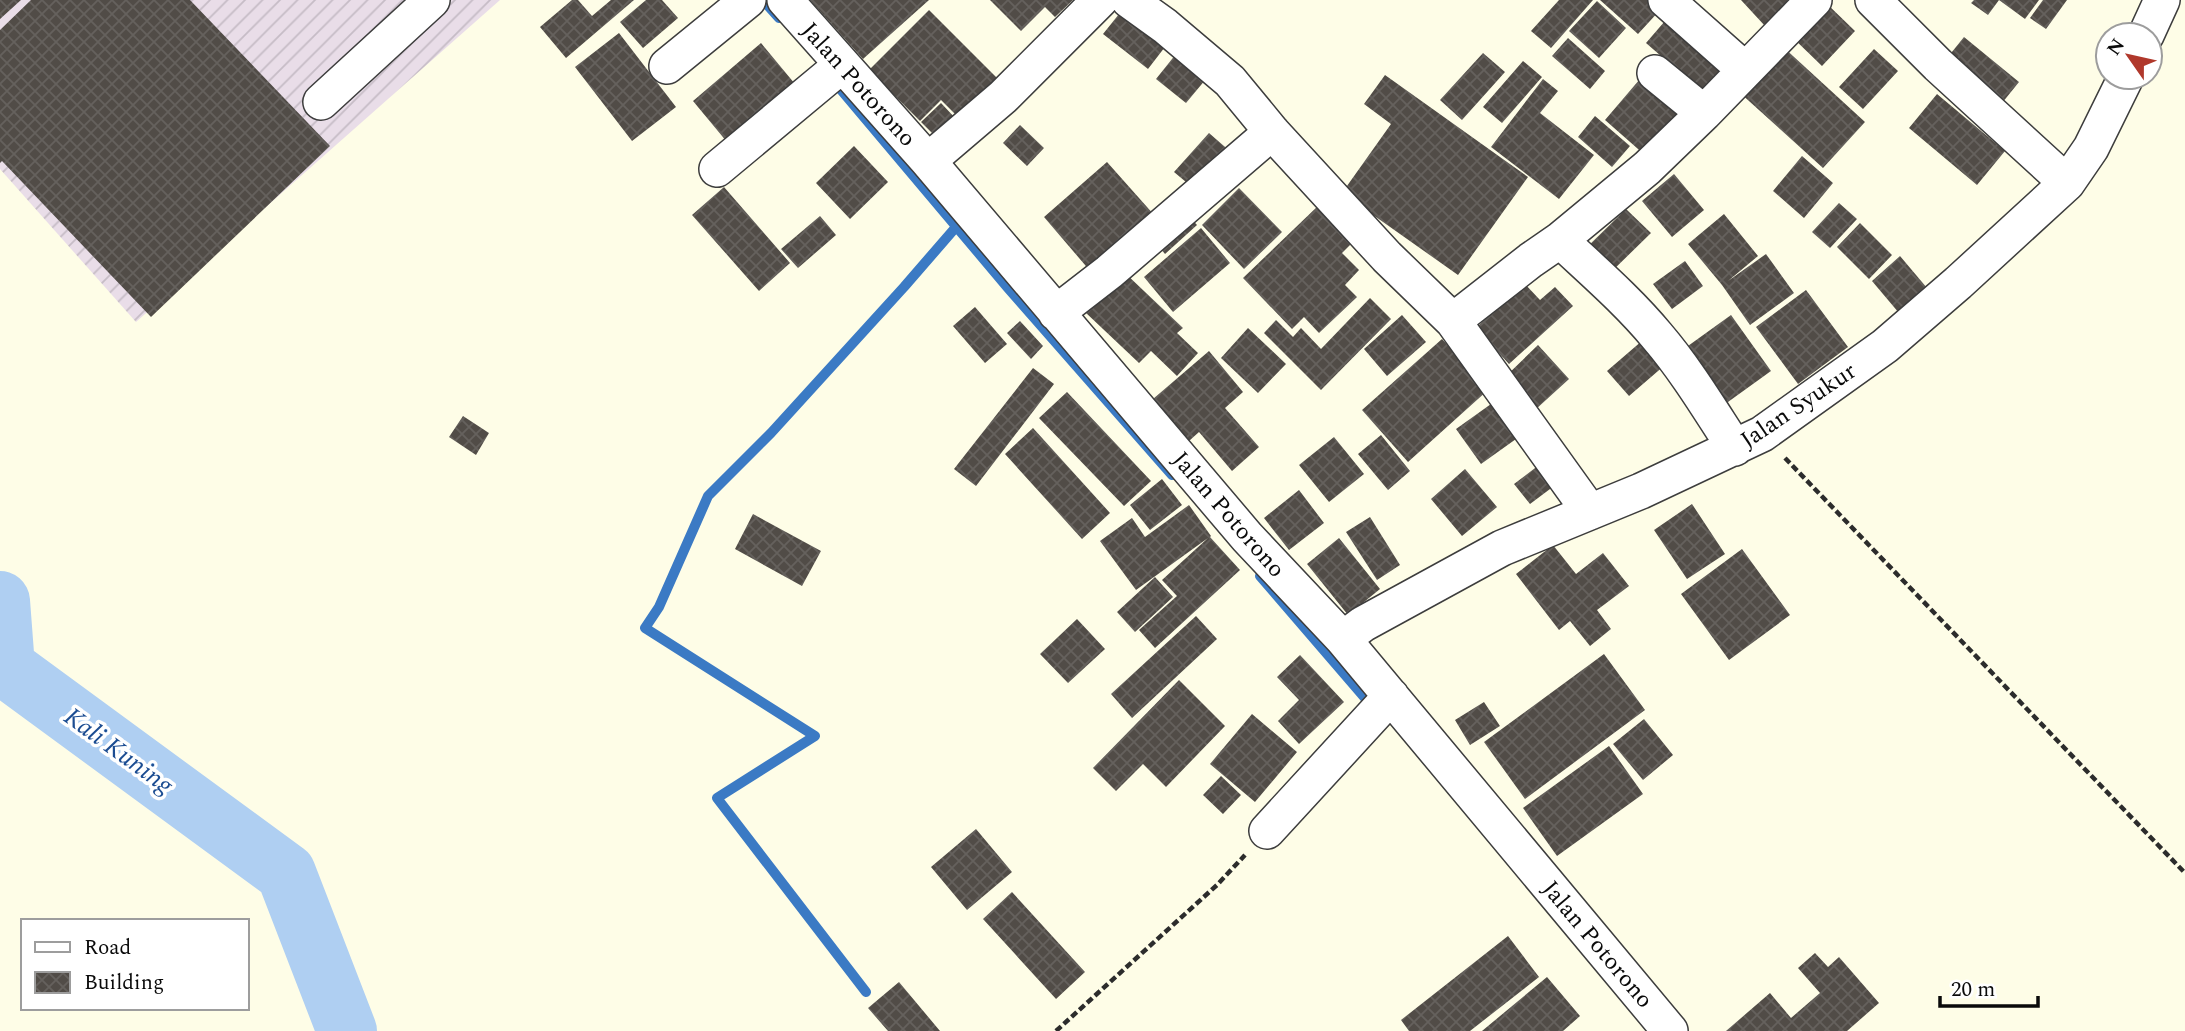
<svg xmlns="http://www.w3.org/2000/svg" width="2185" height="1031" viewBox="0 0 2185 1031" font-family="Spectral,serif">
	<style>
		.industrial { fill: url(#industrial-furrows) }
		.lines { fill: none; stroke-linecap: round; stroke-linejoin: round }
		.stream { stroke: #3b7ac4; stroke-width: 10 }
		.river { stroke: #afcff2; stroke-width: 60 }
		.building { fill: url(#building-cross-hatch) }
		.minor-casing { stroke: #3d3d3d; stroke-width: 38 }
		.path { stroke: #2c2c2c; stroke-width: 4.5; stroke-dasharray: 7 3.5; stroke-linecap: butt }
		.minor { stroke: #fff; stroke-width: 35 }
		.labels { text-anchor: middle; stroke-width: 7; stroke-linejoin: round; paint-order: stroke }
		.street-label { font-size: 24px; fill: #0a0a0a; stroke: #fff }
		.water-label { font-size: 26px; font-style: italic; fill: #1c4d92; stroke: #fff }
	</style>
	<defs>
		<pattern id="industrial-furrows" width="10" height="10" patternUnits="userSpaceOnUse" patternTransform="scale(1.75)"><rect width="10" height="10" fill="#e9dde8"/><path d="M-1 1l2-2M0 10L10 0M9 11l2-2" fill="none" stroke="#c6bcc6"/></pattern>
		<pattern id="building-cross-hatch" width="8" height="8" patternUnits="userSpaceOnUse" patternTransform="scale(1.75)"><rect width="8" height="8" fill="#514c47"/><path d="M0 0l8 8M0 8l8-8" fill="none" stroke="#65615d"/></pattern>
	</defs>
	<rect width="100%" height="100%" fill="#fefde7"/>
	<path class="industrial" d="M0,0H500L136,322L0,169Z"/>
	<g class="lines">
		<path class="stream" d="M763,0L779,18
			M837,85L1008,288L1172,475
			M1260,576L1365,698
			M866,992L717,798L815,736L645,628L659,607L708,496L771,433L904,287L956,227"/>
		<path class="river" d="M0,601L5,667L286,873L347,1031"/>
	</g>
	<path class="building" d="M0,0H21L0,19Z
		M31,0H190L330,146L151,317L2,161L0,163V30Z
		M572,0H578L592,16L611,0H634L566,58L540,27Z
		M646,0H662L678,18L643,48L620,22Z
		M810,0H929L863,59Z
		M990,0H1073L1055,17L1045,7L1021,31Z
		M1559,0H1593L1551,48L1531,31Z
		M1600,0H1652L1661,9L1638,34Z
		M1741,0H1787L1789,2L1765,26Z
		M1974,0H1999L1988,15L1971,3Z
		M1999,0H2039L2025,19Z
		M2043,0H2067L2046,29L2030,18Z
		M1597,1L1626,28L1599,58L1569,31Z
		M1824,1L1855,31L1822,66L1791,36Z
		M1123,9L1168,43L1148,69L1103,34Z
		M929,10L998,79L959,118L941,100L920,121L869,70Z
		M1671,14L1733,67L1702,103L1656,63L1661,56L1646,43Z
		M619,33L676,107L632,141L575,67Z
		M1964,37L2019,82L1998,108L1943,63Z
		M1568,38L1605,71L1590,89L1552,56Z
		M761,43L795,84L727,142L693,101Z
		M1781,45L1865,122L1823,168L1739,92Z
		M1180,49L1211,73L1186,103L1156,79Z
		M1874,49L1898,71L1863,109L1839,87Z
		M1483,53L1505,72L1462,120L1440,100Z
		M1523,61L1542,77L1502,123L1483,107Z
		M1385,75L1528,177L1458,275L1342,193L1391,124L1364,104Z
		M1543,79L1558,91L1540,113L1594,155L1559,199L1491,147Z
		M1640,79L1681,116L1646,156L1605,120Z
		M1937,94L2005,151L1977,185L1909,128Z
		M941,103L957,120L938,139L921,122Z
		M1595,116L1630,146L1612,167L1578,137Z
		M1020,125L1044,148L1027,166L1003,143Z
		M1209,133L1232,153L1198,192L1174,172Z
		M854,146L888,182L850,219L816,183Z
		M1802,156L1833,183L1804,218L1773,191Z
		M1107,162L1155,216L1091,272L1044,217Z
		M1674,174L1704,210L1672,237L1642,201Z
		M724,187L790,263L759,291L692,215Z
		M1239,188L1282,232L1244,269L1202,225Z
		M1839,203L1857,219L1830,248L1812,232Z
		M1319,205L1353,242L1342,253L1359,270L1345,285L1357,297L1319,333L1304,317L1292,329L1243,278Z
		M1626,209L1651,233L1607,276L1583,251Z
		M1185,212L1197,225L1165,254L1153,240Z
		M1724,214L1758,256L1728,281L1766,254L1794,293L1750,325L1722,285L1688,244Z
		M820,216L836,235L798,268L781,249Z
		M1860,223L1892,255L1869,279L1837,247Z
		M1201,228L1230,263L1173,312L1144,277Z
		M1900,256L1927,288L1899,313L1872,281Z
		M1685,261L1703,286L1672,309L1653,284Z
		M1124,272L1183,328L1177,333L1198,353L1177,376L1151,351L1139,363L1085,312Z
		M1524,283L1540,300L1555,287L1573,306L1509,364L1476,328Z
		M1806,290L1848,347L1798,384L1756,327Z
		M1370,298L1391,319L1321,390L1264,333L1276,320L1293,337L1301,328L1321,349Z
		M975,307L1007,344L985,363L953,326Z
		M1402,315L1426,342L1387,376L1364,349Z
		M1731,315L1771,371L1721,407L1681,351Z
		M1020,321L1043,346L1031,359L1007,333Z
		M1248,328L1286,364L1258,393L1221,358Z
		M1442,339L1488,390L1408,462L1362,410Z
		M1643,340L1665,365L1629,396L1607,371Z
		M1538,345L1569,379L1535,410L1505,377Z
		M1209,351L1243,392L1225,408L1259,447L1232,471L1199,432L1189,441L1153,399Z
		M1033,368L1054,384L976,486L954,469Z
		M1067,392L1151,481L1124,506L1039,418Z
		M1491,404L1516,439L1481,464L1456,429Z
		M463,416L489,433L476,455L449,437Z
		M1033,428L1110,513L1082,539L1005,454Z
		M1381,435L1410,471L1388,490L1358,454Z
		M1334,437L1364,474L1329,502L1299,465Z
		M1539,465L1554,486L1530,504L1514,484Z
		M1465,469L1497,507L1462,536L1431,499Z
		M1162,479L1182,505L1150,530L1130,505Z
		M1299,490L1324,523L1289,550L1264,518Z
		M1692,504L1725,554L1687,579L1654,530Z
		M1189,505L1211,536L1210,537L1240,570L1155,648L1139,630L1177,596L1162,580L1208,538L1136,590L1100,541L1132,518L1145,537Z
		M753,514L821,551L802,586L735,549Z
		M1370,517L1400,565L1377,580L1346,532Z
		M1339,538L1380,589L1348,615L1307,564Z
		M1553,545L1576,574L1603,553L1629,586L1597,610L1611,629L1590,646L1570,621L1559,630L1516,574Z
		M1742,549L1790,615L1729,660L1681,594Z
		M1155,577L1173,597L1135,632L1117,612Z
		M1196,616L1217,639L1132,718L1111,694Z
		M1077,619L1105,649L1068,683L1040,654Z
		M1604,654L1645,710L1525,799L1484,742Z
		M1300,655L1344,702L1299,744L1278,721L1299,700L1277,677Z
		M1179,680L1225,726L1166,787L1143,764L1116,791L1093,768Z
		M1484,702L1500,726L1470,745L1455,720Z
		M1252,714L1297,752L1255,802L1210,764Z
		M1644,719L1673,755L1643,780L1613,744Z
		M1609,746L1643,794L1557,856L1523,808Z
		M1221,776L1241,795L1223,814L1203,795Z
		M976,829L1012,872L967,910L931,867Z
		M1012,892L1085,972L1056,999L983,919Z
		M1508,936L1539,977L1470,1031H1409L1401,1020Z
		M1815,953L1828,967L1839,957L1879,1003L1847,1031H1726L1770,993L1791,1018L1820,993L1798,968Z
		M1547,977L1580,1016L1563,1031H1482Z
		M899,982L940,1031H888L868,1008Z"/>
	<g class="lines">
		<defs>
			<path id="minor" d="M785,0L928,161L1247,537L1343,639L1670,1031
				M1129,0L1165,26L1230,81L1272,132L1387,257L1453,321L1531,260L1560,240
				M1666,0L1745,70
				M1873,0L1938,65L2067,183
				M2146,35L2162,0
				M667,66L748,0
				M1655,73L1704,113
				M321,102L432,0
				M928,161L1003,97L1100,0
				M717,169L842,65
				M1056,313L1109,272L1272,132
				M1453,321L1590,512
				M1735,448C1710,410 1687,371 1657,336C1628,301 1593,271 1560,240L1647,168L1704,113L1814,0
				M1343,639L1363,624L1502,548L1641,491L1762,434L1885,346L1958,283L2067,183L2091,148L2126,77
				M1267,831L1391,696"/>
		</defs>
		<use href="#minor" class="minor-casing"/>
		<path class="path" d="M1785,458L2185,873
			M1056,1031L1217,885L1245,855"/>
		<use href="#minor" class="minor"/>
	</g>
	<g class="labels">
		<g class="street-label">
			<text transform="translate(859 84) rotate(48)" y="8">Jalan Potorono</text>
			<text transform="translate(1798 405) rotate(-34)" y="8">Jalan Syukur</text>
			<text transform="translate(1229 514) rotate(49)" y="8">Jalan Potorono</text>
			<text transform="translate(1598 944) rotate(50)" y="8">Jalan Potorono</text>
		</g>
		<g class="water-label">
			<text transform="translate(119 750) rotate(36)" y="9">Kali Kuning</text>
		</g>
	</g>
	<rect x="21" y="919" width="228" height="91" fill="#ffffff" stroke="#9d9d9d" stroke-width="2"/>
	<rect x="35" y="942" width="35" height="10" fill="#ffffff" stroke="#9d9d9d" stroke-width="2"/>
	<text x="84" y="954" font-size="21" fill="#0a0a0a">Road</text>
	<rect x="35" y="972" width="35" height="21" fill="url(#building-cross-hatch)" stroke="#9d9d9d" stroke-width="2"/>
	<text x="84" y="989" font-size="21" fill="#0a0a0a">Building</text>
	<g transform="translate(2129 56) rotate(304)"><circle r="33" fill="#ffffff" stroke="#9d9d9d" stroke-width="2"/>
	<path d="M0-5L12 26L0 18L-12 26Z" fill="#b0382b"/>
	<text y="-10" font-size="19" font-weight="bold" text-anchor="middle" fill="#0a0a0a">N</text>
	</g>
	<path d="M1940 996v10h98v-10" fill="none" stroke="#0a0a0a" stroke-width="3.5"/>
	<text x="1951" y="996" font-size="21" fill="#0a0a0a" stroke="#ffffff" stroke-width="5" paint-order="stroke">20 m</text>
</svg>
